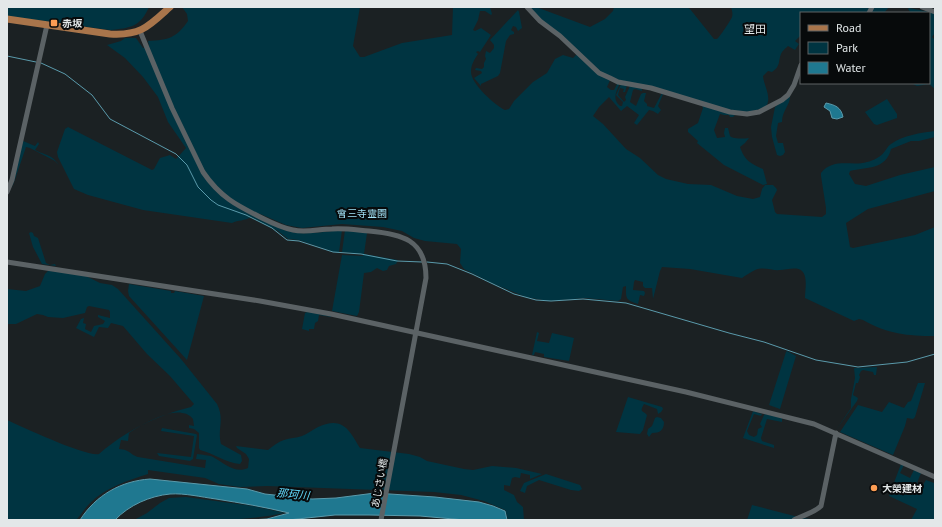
<svg xmlns="http://www.w3.org/2000/svg" width="942" height="527" viewBox="0 0 942 527" font-family="'PT Sans','Noto Sans JP',sans-serif">
	<style>
		.green { fill: #003441 }
		.water { fill: #1f7890; stroke: #5a9aab }
		.lines { fill: none; stroke-linecap: round; stroke-linejoin: round }
		.stream { stroke: #5a9aab; stroke-width: 1 }
		.minor { stroke: #5b6265; stroke-width: 5 }
		.major { stroke: #a9754b; stroke-width: 7 }
		.poi-dot { fill: #fc9d54; stroke: #070a0b; stroke-width: 1.5 }
		.labels { text-anchor: middle; stroke-width: 4; stroke-linejoin: round; paint-order: stroke }
		.poi-label { font-size: 10px; font-weight: bold; fill: #e3e8e9; stroke: #070a0b; text-anchor: start }
		.park-label { font-size: 10px; fill: #a2e2f7; stroke: #070a0b }
		.street-label { font-size: 10px; fill: #e3e8e9; stroke: #070a0b }
		.neighbourhood-label { font-size: 11px; fill: #e3e8e9; stroke: #070a0b }
		.water-label { font-size: 11px; font-style: italic; fill: #62dafd; stroke: #070a0b }
	</style>
	<rect width="100%" height="100%" fill="#1b2123"/>
	<path class="green" d="M7,7H149C140,27 131,28 110,30L7,16Z
		M182,7H360L353,46L360,57H364L402,43L452,35L453,7L477,8L490,7L492,14L491,15L485,11H480L478,20L473,30L475,31L481,28L491,35L480,52L478,51L476,52L478,54C474,60 471,65 471,72C471,84 495,105 505,110L509,109L514,101L533,82L547,73L555,59L563,55L573,58L579,52L541,20L529,7H536L590,27L605,19L613,11L614,7H687L690,9L714,39H717C719,38 731,20 732,17C733,14 732,10 731,7H889L884,13H801V35L795,41L799,44L795,50L788,46C786,48 782,51 781,54C778,61 781,66 772,72L768,71L763,76C764,87 773,98 765,108L735,115L733,117H730L729,115H724L720,114L714,130L717,138L725,137L724,133L725,128H728L730,136C733,139 744,139 749,138L745,143L740,147C745,161 750,163 763,169L767,184L763,185L724,165L697,143L698,141L688,132V129L698,123L703,108L701,103L611,78L607,87L611,90H614L617,84L620,83C616,92 612,99 620,106H622L623,102L616,95L621,84L627,85L625,92H623L624,89L620,88L618,95L624,102L626,100L625,97L630,86L642,88V91L635,89L633,90L630,102L636,106L641,94L643,93H646L644,101L647,104V106L654,108L662,93L663,94L658,106L661,110L658,114L653,111L649,110L637,125L634,123L639,115L627,106L621,111L609,97L599,107L593,116L603,124L626,149L640,158L658,175L666,179L688,184L711,185L737,196L753,199L760,197L762,189L765,185H773L776,188L777,190L772,200L775,212L777,214L822,217L826,214V208L821,176V173C834,157 852,167 867,162C873,161 882,156 885,151C887,148 888,146 891,144C903,135 921,133 935,131V137L919,141H911L891,149C886,170 866,167 850,171L849,174L855,184L866,186L900,175L935,167V191L868,209L846,223L850,247L853,248L915,235L935,227V336C907,336 888,334 863,320L859,319L854,321L805,298C805,290 808,277 802,271C797,266 786,270 780,270C772,271 764,266 755,270C751,272 746,275 742,278L690,269L662,267L660,271L653,299L652,288H645L643,286V282L635,280L634,282L633,290L644,291L645,293L644,296L640,295L638,304C625,300 626,298 626,286L623,287L621,299L618,301L585,298L548,301L526,297L494,284L464,269L460,263L461,249L457,244L425,241L414,238L402,231L383,227L342,224L302,228L286,225L258,213C265,218 271,225 279,228C298,237 321,232 342,230L339,252H334L299,240L288,239L278,231L251,217C245,221 238,220 232,223L143,210L88,195L74,189L58,157L57,152L65,129L68,127L152,170L154,169L160,158L170,155L176,159L186,148L168,122L158,97L143,77L125,58L107,45L121,41L125,38H136L143,48L149,46L148,41C169,40 176,38 188,21L187,14Z
		M909,8L935,13V33L932,37L935,40V89L929,84L917,86L911,83H929V13H911L908,9Z
		M518,10L519,12L522,28L518,31L516,27L513,26L511,30L514,32V34L510,35L506,41L500,73L498,76L481,84V86L474,78L482,73L481,71L475,70L476,68L482,69L484,67V63L486,59L485,56L486,51L490,53L494,48V45L490,40Z
		M790,95C791,104 782,110 782,122L778,123L776,136L778,143H783L785,152L783,155L780,156L777,155L772,137L771,127L775,107Z
		M887,99L897,114V118L877,125L874,124L865,112Z
		M23,141L35,146L38,142L39,144L35,150C47,156 51,154 59,165L55,161L30,148L26,147L12,188Z
		M345,230L367,233L364,254L398,260L396,264L389,266L387,270L383,271L377,268L371,272L364,273L359,312L357,316L332,311L342,255L363,256V254L342,252Z
		M31,232L33,233L34,236L38,238L46,263L50,265L55,264L56,266L42,264L33,247L29,233Z
		M48,271H51L86,276L100,283L112,285L118,289L181,359L217,404C225,420 217,429 221,444L241,455L242,461L240,464C226,463 213,453 200,450L199,448V433L194,429L189,428V425L194,426L193,419C191,416 186,413 182,413C168,410 141,425 129,433L128,441L121,440L119,449C131,450 129,454 138,457L205,468L206,460L196,459L197,454C202,455 209,455 213,457C224,463 235,474 248,468L249,459L246,454L237,448L236,446L268,450C273,446 278,442 284,440C290,438 296,438 302,436C307,434 312,430 318,427C342,416 349,429 360,448L409,454L420,457L427,461L464,469L473,470L492,466L516,468L542,474L530,479V475L521,473L520,478L515,477L512,478L510,486L504,485V490L514,495L517,502L523,507L524,520H508L505,510L484,501L461,495L434,492L267,486L240,487L219,484L205,478L148,470V474C127,481 106,487 90,503C85,508 81,515 76,520H7V420C23,427 86,457 99,454C127,430 156,416 191,407L194,404L170,376L147,354L123,326L111,323L108,328L99,327L94,337L76,328L81,319L84,318L83,323L86,324L85,329L91,332L94,326L103,324L105,321L98,317V315L110,318V312L109,310L89,306L87,307L85,313L63,318L48,317L43,315L37,314L16,324H7V289L26,291L40,286L45,274Z
		M129,284L171,291V293H174L175,291L204,296L187,360L129,296L128,291Z
		M307,312L331,316V317L319,315L318,321L315,323L314,329H309V331L302,329L305,313Z
		M537,332L539,333L537,341L549,343L552,333L574,338L569,361L544,357V354L535,352L534,355H532Z
		M787,351L796,356L780,409L769,405L786,352Z
		M877,367L876,375H874L873,372L863,370L861,371L859,375L860,377L858,383H856L853,395L858,398L857,401L836,430L851,408V399L855,378L854,368Z
		M918,383H925L915,417L913,419L907,418L905,426L893,455L840,432L858,405L882,412L889,402L904,408L908,402L911,401Z
		M628,397L662,407L663,409L661,412L658,414L657,409L644,404C639,413 643,410 647,415L643,430L640,434L616,432Z
		M753,411L762,414L761,416L754,414L747,431L749,435L754,437L757,435L758,429L762,427L760,424L764,415L765,414L782,418V422L767,419L761,438L762,441L774,445V448L743,438Z
		M657,417L661,418L664,422C664,430 660,433 652,433L649,437L647,434L648,429L652,426L655,418Z
		M162,428L196,434L197,435L193,459L190,461L159,456L157,453L191,457L194,436L161,431Z
		M901,464L904,465L900,473L910,478L914,470L921,473L917,483L923,485L926,480L934,483L935,480V520H911L917,509L889,496Z
		M546,474L580,485L582,489L579,491L571,490L539,480L527,486L525,493L520,491L524,483Z
		M186,497L253,506L285,513C235,523 185,520 134,520L147,513L160,503L169,498Z
		M752,505L802,518L820,520H747Z"/>
	<path class="water" d="M826,103C835,105 841,107 843,117L837,119L832,118L830,111L824,107Z
		M150,479L247,489L265,494L312,499L336,498L375,493L435,497L479,502L493,506L505,511L507,520H465L420,516L369,515H335L288,520H250L267,519L289,513C265,507 241,503 216,499C201,497 185,493 170,494C150,496 129,505 115,520H80C96,495 121,481 150,479Z"/>
	<g class="lines">
		<path class="stream" d="M7,56L36,62
			M41,63L65,74L92,95L110,119L176,154L187,165L198,187L211,200L218,205L246,215L272,228L287,240L299,241L333,252L361,254L397,261L422,262
			M427,262L447,264L472,274L514,294L536,300L551,301L583,299L626,303L729,333L764,342L816,360L858,367L907,362L935,354"/>
		<path class="minor" d="M527,7L540,21L560,36L599,73L610,78L618,82L651,88L730,112L747,114L759,112L782,100L788,95L794,85L801,65
			M922,7L935,12
			M869,13L872,7
			M140,31L172,108L203,172C220,197 236,205 262,218C272,223 282,228 293,230C306,233 319,229 332,229C344,228 357,230 369,231C401,234 426,239 426,278L381,520
			M7,192L12,180L47,25
			M7,262L260,301L331,314L686,392L814,424L935,477
			M794,520C803,515 814,513 821,506L836,433"/>
		<path class="major" d="M7,19L110,34C141,36 149,26 170,7"/>
	</g>
	<g class="poi-dot">
		<rect x="50" y="19" width="8" height="8" rx="2"/>
		<circle cx="874" cy="488" r="4"/>
	</g>
	<g class="labels">
		<g class="poi-label">
			<text x="62" y="27">赤坂</text>
			<text x="882" y="492">大榮建材</text>
		</g>
		<g class="park-label">
			<text x="362" y="217">會三寺霊園</text>
		</g>
		<g class="street-label">
			<text transform="translate(379 483) rotate(-80)" y="4">あじさい橋</text>
		</g>
		<g class="neighbourhood-label">
			<text x="755" y="33">望田</text>
		</g>
		<g class="water-label">
			<text transform="translate(293 494) rotate(6)" y="4">那珂川</text>
		</g>
	</g>
	<rect width="942" height="527" fill="none" stroke="#e3e8e9" stroke-width="16"/>
	<rect x="800" y="12" width="130" height="72" fill="#070a0b" stroke="#5f6364"/>
	<rect x="808" y="25" width="20" height="6" fill="#a9754b" stroke="#5f6364"/>
	<text x="836" y="32" font-size="12" fill="#e3e8e9">Road</text>
	<rect x="808" y="42" width="20" height="12" fill="#003441" stroke="#5f6364"/>
	<text x="836" y="52" font-size="12" fill="#e3e8e9">Park</text>
	<rect x="808" y="62" width="20" height="12" fill="#1f7890" stroke="#5f6364"/>
	<text x="836" y="72" font-size="12" fill="#e3e8e9">Water</text>
</svg>
